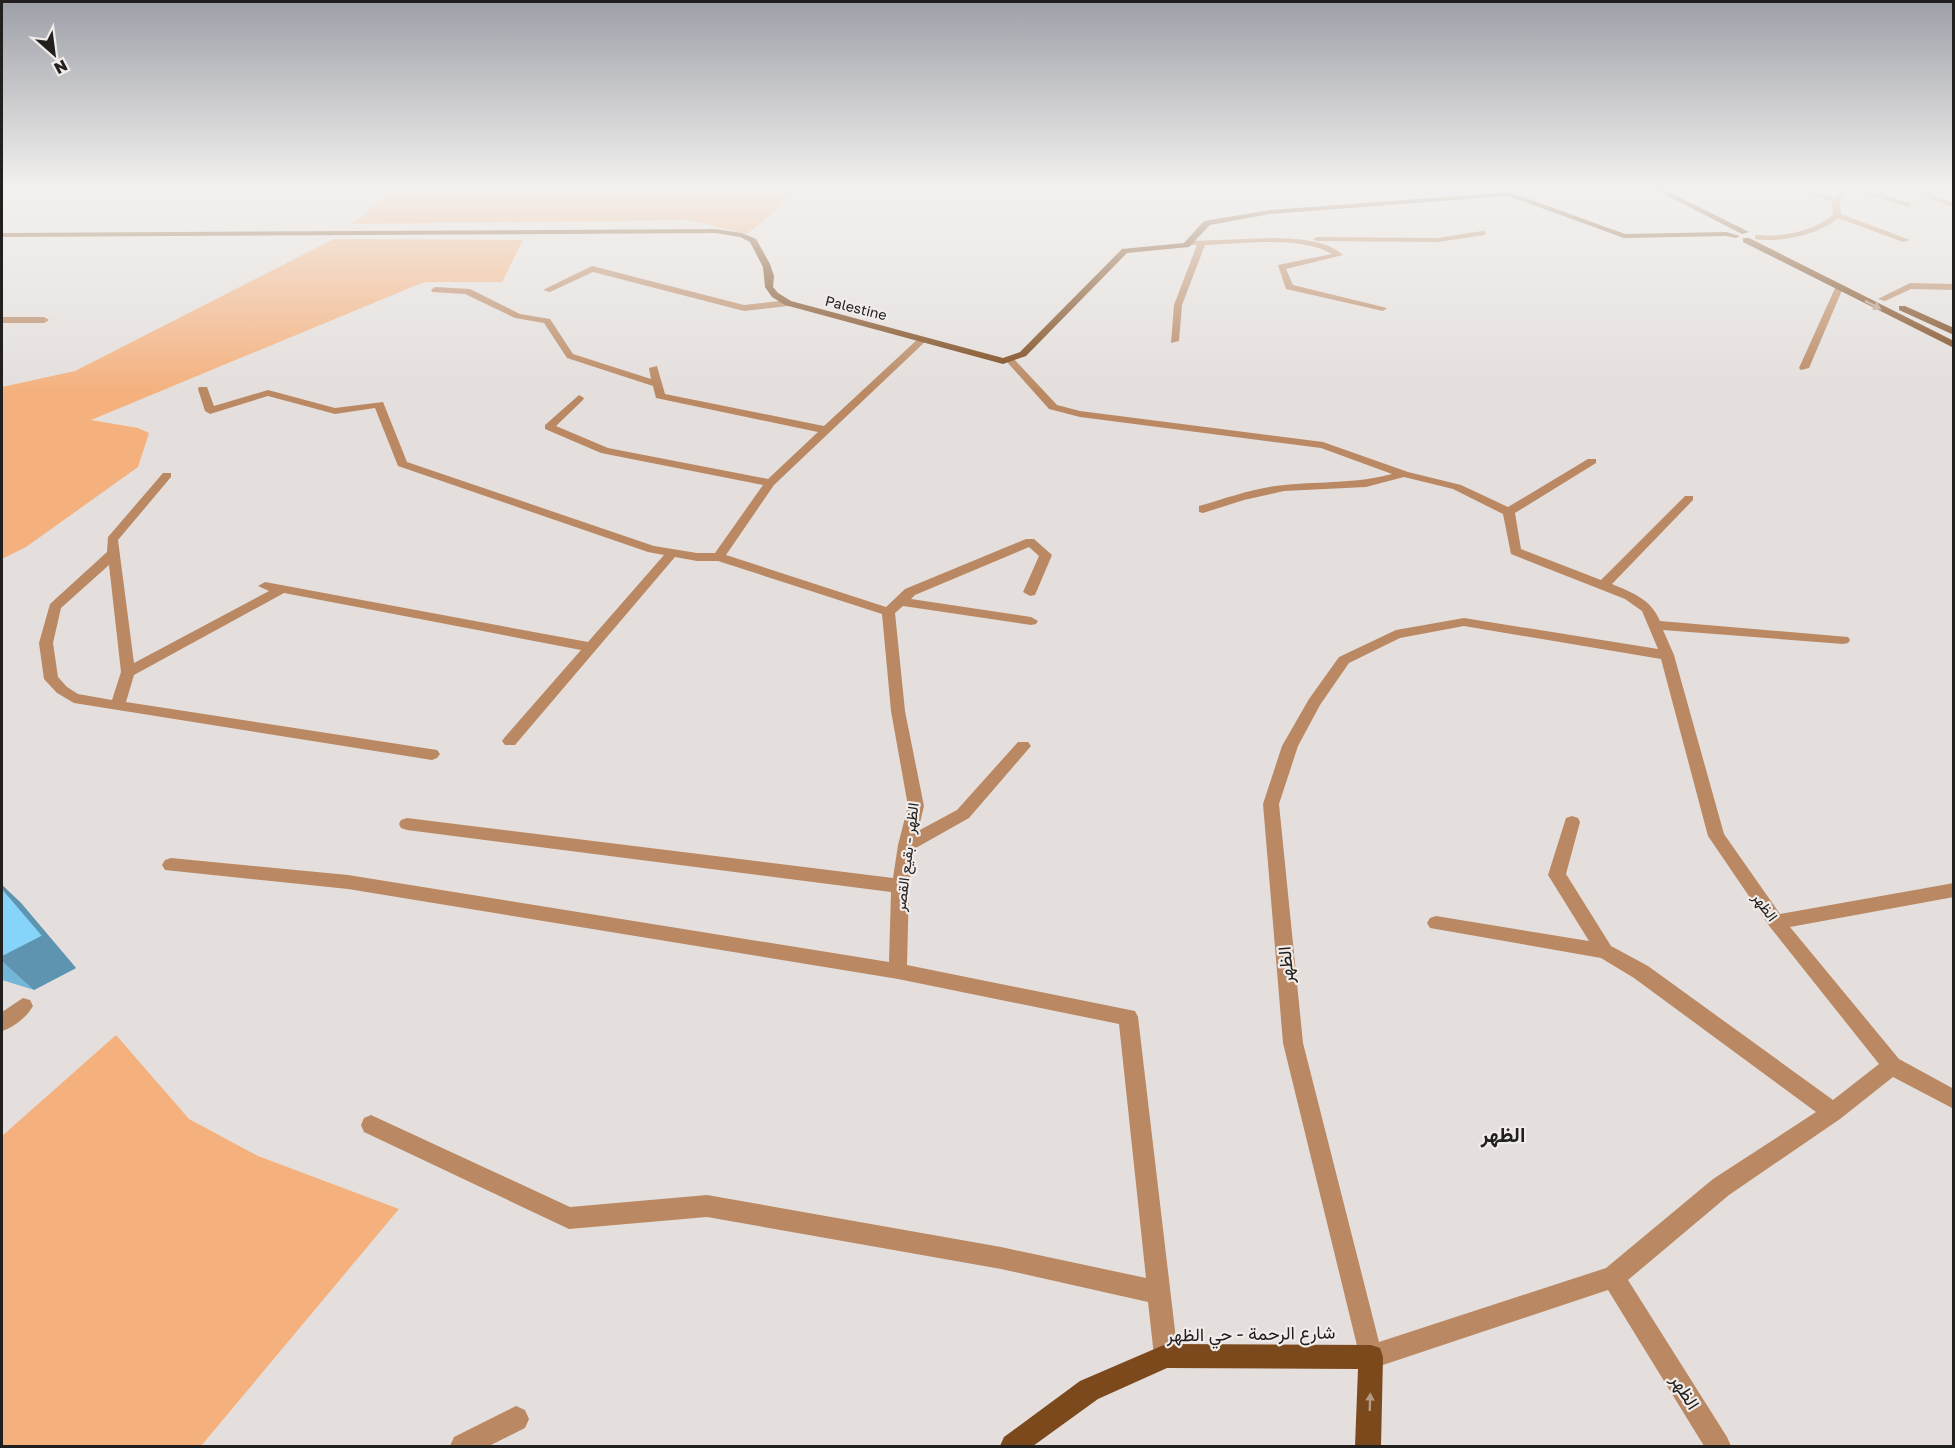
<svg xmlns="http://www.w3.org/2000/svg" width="1955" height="1448" viewBox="0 0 1955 1448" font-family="'Golos Text',Vazirmatn,sans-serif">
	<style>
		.green { fill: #f4b17e }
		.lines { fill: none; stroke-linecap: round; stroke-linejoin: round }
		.minor { fill: #ba8963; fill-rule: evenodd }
		.major { fill: #7c491d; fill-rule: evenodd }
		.wall { fill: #74b6d8 }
		.shaded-wall { fill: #5e94b0 }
		.building { fill: #87d4fb; stroke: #5e94b0; stroke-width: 1.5 }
		.oneway { fill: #b69a83 }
		.labels { text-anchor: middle; stroke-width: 4.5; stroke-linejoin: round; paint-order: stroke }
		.far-street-label { font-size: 14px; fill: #21201e; stroke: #f1ece9 }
		.street-label { font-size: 15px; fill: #21201e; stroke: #f1ece9 }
		.near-street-label { font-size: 18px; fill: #21201e; stroke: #f1ece9 }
		.near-quarter-label { font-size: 21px; font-weight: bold; fill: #21201e; stroke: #f1ece9 }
	</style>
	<rect width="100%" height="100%" fill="#e4dfdc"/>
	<path class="green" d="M396,188H791V198L747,234L689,220L352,224Z
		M334,239L523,240L502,282H424L91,420L138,428L149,433L138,467L26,547L2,559V387L75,371Z
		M116,1035L189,1119L258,1156L399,1209L201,1446H2V1136Z"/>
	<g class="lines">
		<path class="minor" d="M1791,188H1802L1835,198L1844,188H1862L1911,203V207H1908L1851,189L1840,201L1841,214L1910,240L1903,242L1838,218C1819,235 1780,243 1755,239V235H1758C1783,237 1814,232 1833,214L1832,202Z
			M1904,188H1914L1954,203V208Z
			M1482,231H1485V235L1438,242L1317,241L1313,239L1317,237L1438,238Z
			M1274,238C1297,239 1325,239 1343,255L1286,269L1293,285L1387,308L1383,311L1286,289L1278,265L1332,254C1299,235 1242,244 1205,245L1182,305L1179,341L1171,343L1174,305L1197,245H1191V241Z
			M592,266L744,305L788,300L792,303L788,306L744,311L593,272L550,292L543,290Z
			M1910,283L1954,284V290L1911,289L1885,301L1878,299Z
			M1836,286L1843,288L1809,368L1801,370L1799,368Z
			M435,287L470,289L520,314L550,319L573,354L651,379L649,368L657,366L665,394L824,426L920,337L928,339L774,485L726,555L886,607L905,589L1026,539H1034L1052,555L1035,595L1030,596L1023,592L1039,556L1029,547L915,595L911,599L1031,617L1038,621L1036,624L1031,625L903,606L895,613L905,711L924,806L918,831L957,810L1018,742H1028L1031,746L969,818L914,849L909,886L907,965L1135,1011L1138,1017L1178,1356L1175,1365L1166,1368L1157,1365L1154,1356L1148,1302L1001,1269L707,1217L569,1229L364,1132L361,1125L364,1118L371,1115L570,1207L707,1195L1001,1247L1146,1278L1119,1024L898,979L348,889L165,870L162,865L165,860L171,858L348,875L889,962L891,892L407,830L401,828L399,824L401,820L407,818L893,878L898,845L908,806L891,711L882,614L718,561H697L675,557L515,745H505L502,741L505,737L581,650L284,593L134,675L126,702L437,750L440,754L437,758L432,760L74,703L57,693L44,679L39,643L50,604L107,552L108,537L163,473H171V477L118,540L134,663L269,591L258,586L265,582L588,642L664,555L648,552L398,466L375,408L335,414L268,396L210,414L205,411L198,389L199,387H207L214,406L268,390L335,408L383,402L407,462L654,546L697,553H715L763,485L601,453L545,429V425L579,395L584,398L583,400L556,426L608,448L768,479L818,432L656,398L653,386L567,358L544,323L515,318L465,294L432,292L431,290ZM109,565L121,672L112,700L78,694L67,687L58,677L53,643L61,608Z
			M2,317H44L49,320L44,323H2Z
			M1010,357L1013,358L1057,405L1080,411L1323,442L1408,472L1461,485L1508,507L1588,459H1596V463L1515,513L1521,549L1601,580L1685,496H1693V500L1612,584C1633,593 1651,599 1660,621L1848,637L1850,640L1848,643L1843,644L1663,630L1674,655L1724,834L1780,914L1954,883V897L1790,927L1899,1059L1954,1089V1109L1893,1077L1840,1119L1729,1195L1628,1280L1727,1437L1731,1446H1704L1608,1290L1371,1369L1362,1366L1283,1043L1263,804L1282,746L1309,699L1339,657L1396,630L1464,618L1658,649L1642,611L1625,599L1511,554L1503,514L1453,489L1404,477L1366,487L1284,491L1244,500L1203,513L1199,512V506C1227,498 1256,487 1285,485C1325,481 1352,484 1392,474L1321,448L1080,417L1049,409L1007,362L1005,360ZM1464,626L1661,659L1708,836L1770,927L1879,1064L1833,1100L1648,966L1611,946L1566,874L1580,822L1578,818L1572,816L1566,818L1548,875L1589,941L1436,916L1430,918L1427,923L1430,928L1601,958L1634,978L1816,1112L1713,1179L1606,1268L1379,1342L1303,1043L1279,804L1298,746L1320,705L1349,663L1400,638Z
			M23,998L30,1000L33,1006C27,1017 13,1028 2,1031V1012Z
			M516,1406L525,1410L529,1419L525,1428L489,1446H450L454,1437Z"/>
		<path class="major" d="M1652,188H1661L1749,232L1742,234Z
			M1501,189L1625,234L1726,232L1740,236L1736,238L1726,236L1624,238L1508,196L1270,214L1210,225L1189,247L1127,253L1026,356L1003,364L785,305L772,297L765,287L763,267L750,242L740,237L715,233L2,237V233L715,229L742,233L756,239L770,264L774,276L773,287L778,293L791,301L1003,358L1020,352L1122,249L1184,243L1204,221L1270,210L1499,193L1497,191Z
			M1743,238H1749L1954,341V348L1743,242Z
			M1899,306H1905L1954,328V335L1899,310Z
			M1166,1344L1371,1345L1380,1348L1383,1357L1381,1446H1355L1358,1369L1167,1368L1098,1399L1033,1446H1000L1004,1437L1080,1381Z"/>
	</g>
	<path class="wall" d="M2,885L21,903L76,968L34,990L2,980Z"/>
	<path class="shaded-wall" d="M2,885L21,903L76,968L34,990L2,961Z"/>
	<path class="building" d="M2,888L43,936L2,957Z"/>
	<defs><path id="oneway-solid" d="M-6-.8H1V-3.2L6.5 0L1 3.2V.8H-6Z" transform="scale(1.5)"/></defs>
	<g class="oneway">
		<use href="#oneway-solid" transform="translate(1873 305) rotate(27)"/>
		<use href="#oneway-solid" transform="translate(1370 1402) rotate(-88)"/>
	</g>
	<linearGradient id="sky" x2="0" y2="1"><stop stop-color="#9da0a8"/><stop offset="0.48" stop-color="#f3f1ef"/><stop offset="1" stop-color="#f3f1ef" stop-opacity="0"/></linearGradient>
	<rect width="1955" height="391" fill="url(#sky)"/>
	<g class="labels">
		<g class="far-street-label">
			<text transform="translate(856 308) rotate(14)" y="5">Palestine</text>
		</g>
		<g class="street-label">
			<text transform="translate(907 857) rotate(-83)" y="5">الظهر - بقيع القصر</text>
			<text transform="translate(1765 907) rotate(54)" y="5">الظهر</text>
		</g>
		<g class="near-street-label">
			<text transform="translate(1286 965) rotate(-95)" y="6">الظهر</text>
			<text transform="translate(1251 1334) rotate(-1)" y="6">شارع الرحمة - حي الظهر</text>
			<text transform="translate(1685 1392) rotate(58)" y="6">الظهر</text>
		</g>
		<g class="near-quarter-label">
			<text x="1503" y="1142">الظهر</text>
		</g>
	</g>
	<rect width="1955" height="1448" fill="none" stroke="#21201e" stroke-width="6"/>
	<g transform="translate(54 54) rotate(152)" stroke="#f1ece9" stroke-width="4.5" paint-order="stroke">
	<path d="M0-4.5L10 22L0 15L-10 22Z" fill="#21201e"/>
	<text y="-9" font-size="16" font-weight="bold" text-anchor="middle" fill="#21201e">N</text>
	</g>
</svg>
